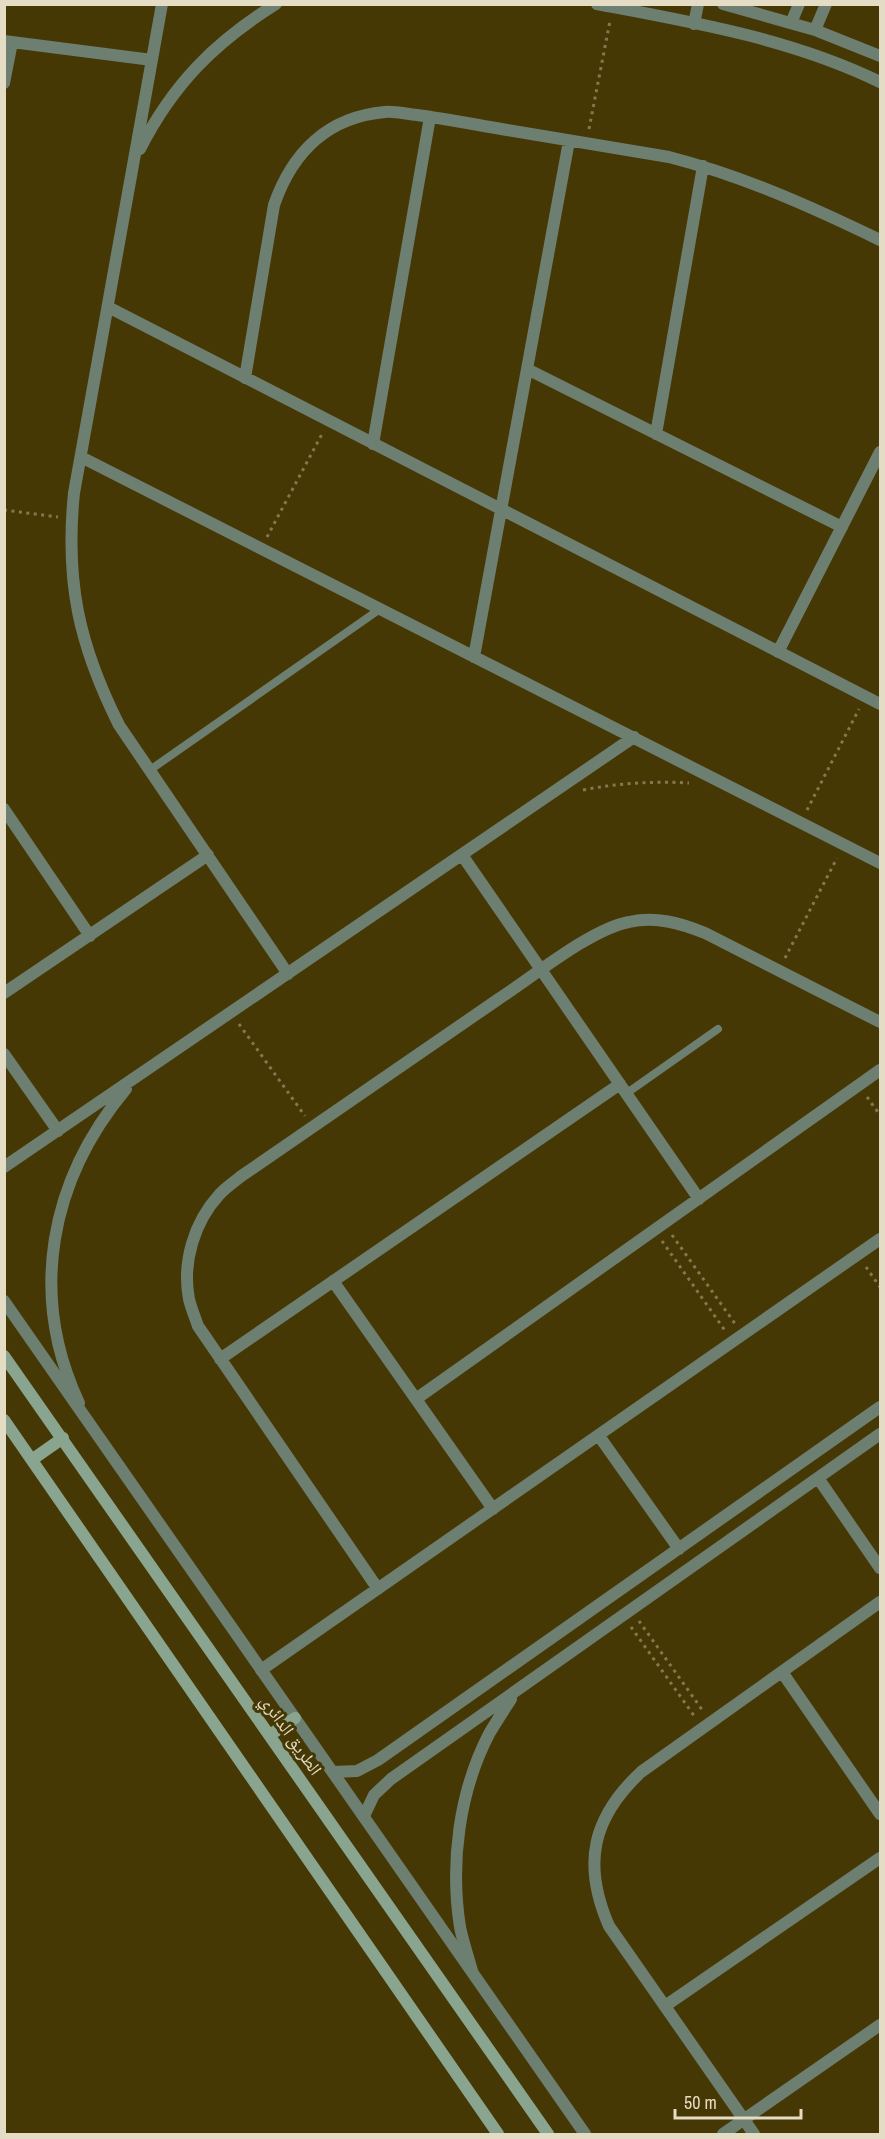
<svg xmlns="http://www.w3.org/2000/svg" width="885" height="2139" viewBox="0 0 885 2139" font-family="'Archivo Narrow','Noto Naskh Arabic',sans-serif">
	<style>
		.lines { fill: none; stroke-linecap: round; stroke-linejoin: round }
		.path { stroke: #847850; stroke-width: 3; stroke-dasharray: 3 4.5; stroke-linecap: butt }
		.service { stroke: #6d7f71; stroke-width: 8 }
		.minor { stroke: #6d7f71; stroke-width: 12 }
		.tertiary { stroke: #6d7f71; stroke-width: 12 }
		.secondary { stroke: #89a58f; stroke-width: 12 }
		.labels { text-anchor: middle; stroke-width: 6; stroke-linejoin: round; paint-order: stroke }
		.street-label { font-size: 18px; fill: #e4dcc4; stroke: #463805 }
	</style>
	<rect width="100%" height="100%" fill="#463805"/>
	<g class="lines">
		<path class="path" d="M589,129L610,21
			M4,510L58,517
			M267,537L322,434
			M583,790C619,783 653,781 689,783
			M807,810L859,709
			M785,958L837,858
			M239,1024L305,1116
			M867,1097L880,1115
			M672,1235L736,1325
			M662,1241L726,1332
			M866,1267L880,1287
			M639,1621L703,1711
			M631,1627L695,1717"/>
		<path class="service" d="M150,770L380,609
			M627,1093L718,1029"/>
		<path class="minor" d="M162,4L74,493C65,582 79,645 119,725L288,974
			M4,41L152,60
			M4,83L12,42
			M140,149C173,84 215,42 276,4
			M108,307L880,704
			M527,369L842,527
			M245,378L274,205C292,153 327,117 385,112C395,111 406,114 417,115C447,119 477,125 507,130C561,139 615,148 669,157C743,176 812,207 880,240
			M656,434L703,166
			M373,444L430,117
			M81,457L880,863
			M778,652L880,452
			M474,657L569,141
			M4,809L90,936
			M462,855L699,1199
			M4,993L208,855
			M4,1054L58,1131
			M4,1167L634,737
			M333,1281L493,1509
			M220,1359L620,1084
			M416,1399L880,1070
			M79,1403C28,1294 50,1180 126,1089
			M599,1436L679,1549
			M818,1478L880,1568
			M378,1589L198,1326C195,1317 191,1308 189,1299C182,1263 194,1222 219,1195C225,1188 233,1183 240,1177C327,1117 413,1058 500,998C534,976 591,929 629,922C656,916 680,923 705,933L880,1022
			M261,1670L880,1239
			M782,1672L880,1814
			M333,1772L357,1771L378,1760L880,1407
			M364,1816L374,1795L391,1779L880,1434
			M472,1971C468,1956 463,1942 460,1927C450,1863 459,1792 489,1734C496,1722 504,1710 511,1699
			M665,2006L880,1858
			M723,2134L880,2025
			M754,2134L609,1926C582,1864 592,1818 641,1772L880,1602"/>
		<path class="tertiary" d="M597,4C693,22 792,39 880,82
			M723,4L815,30L880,56
			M791,23L799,4
			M694,24L698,4
			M815,30L826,4
			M4,1301L585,2134"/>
		<path class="secondary" d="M4,1356L548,2134
			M4,1420L498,2134
			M33,1459L63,1438
			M270,1735L295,1718"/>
	</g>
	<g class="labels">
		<g class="street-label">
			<text transform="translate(291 1735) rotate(55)" y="6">الطريق الدائري</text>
		</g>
	</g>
	<rect width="885" height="2139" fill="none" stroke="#e4dcc4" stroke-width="12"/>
	<path d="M675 2109v9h126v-9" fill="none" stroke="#e4dcc4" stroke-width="3"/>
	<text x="684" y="2109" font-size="18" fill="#e4dcc4" stroke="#463805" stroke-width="4.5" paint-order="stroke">50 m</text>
</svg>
